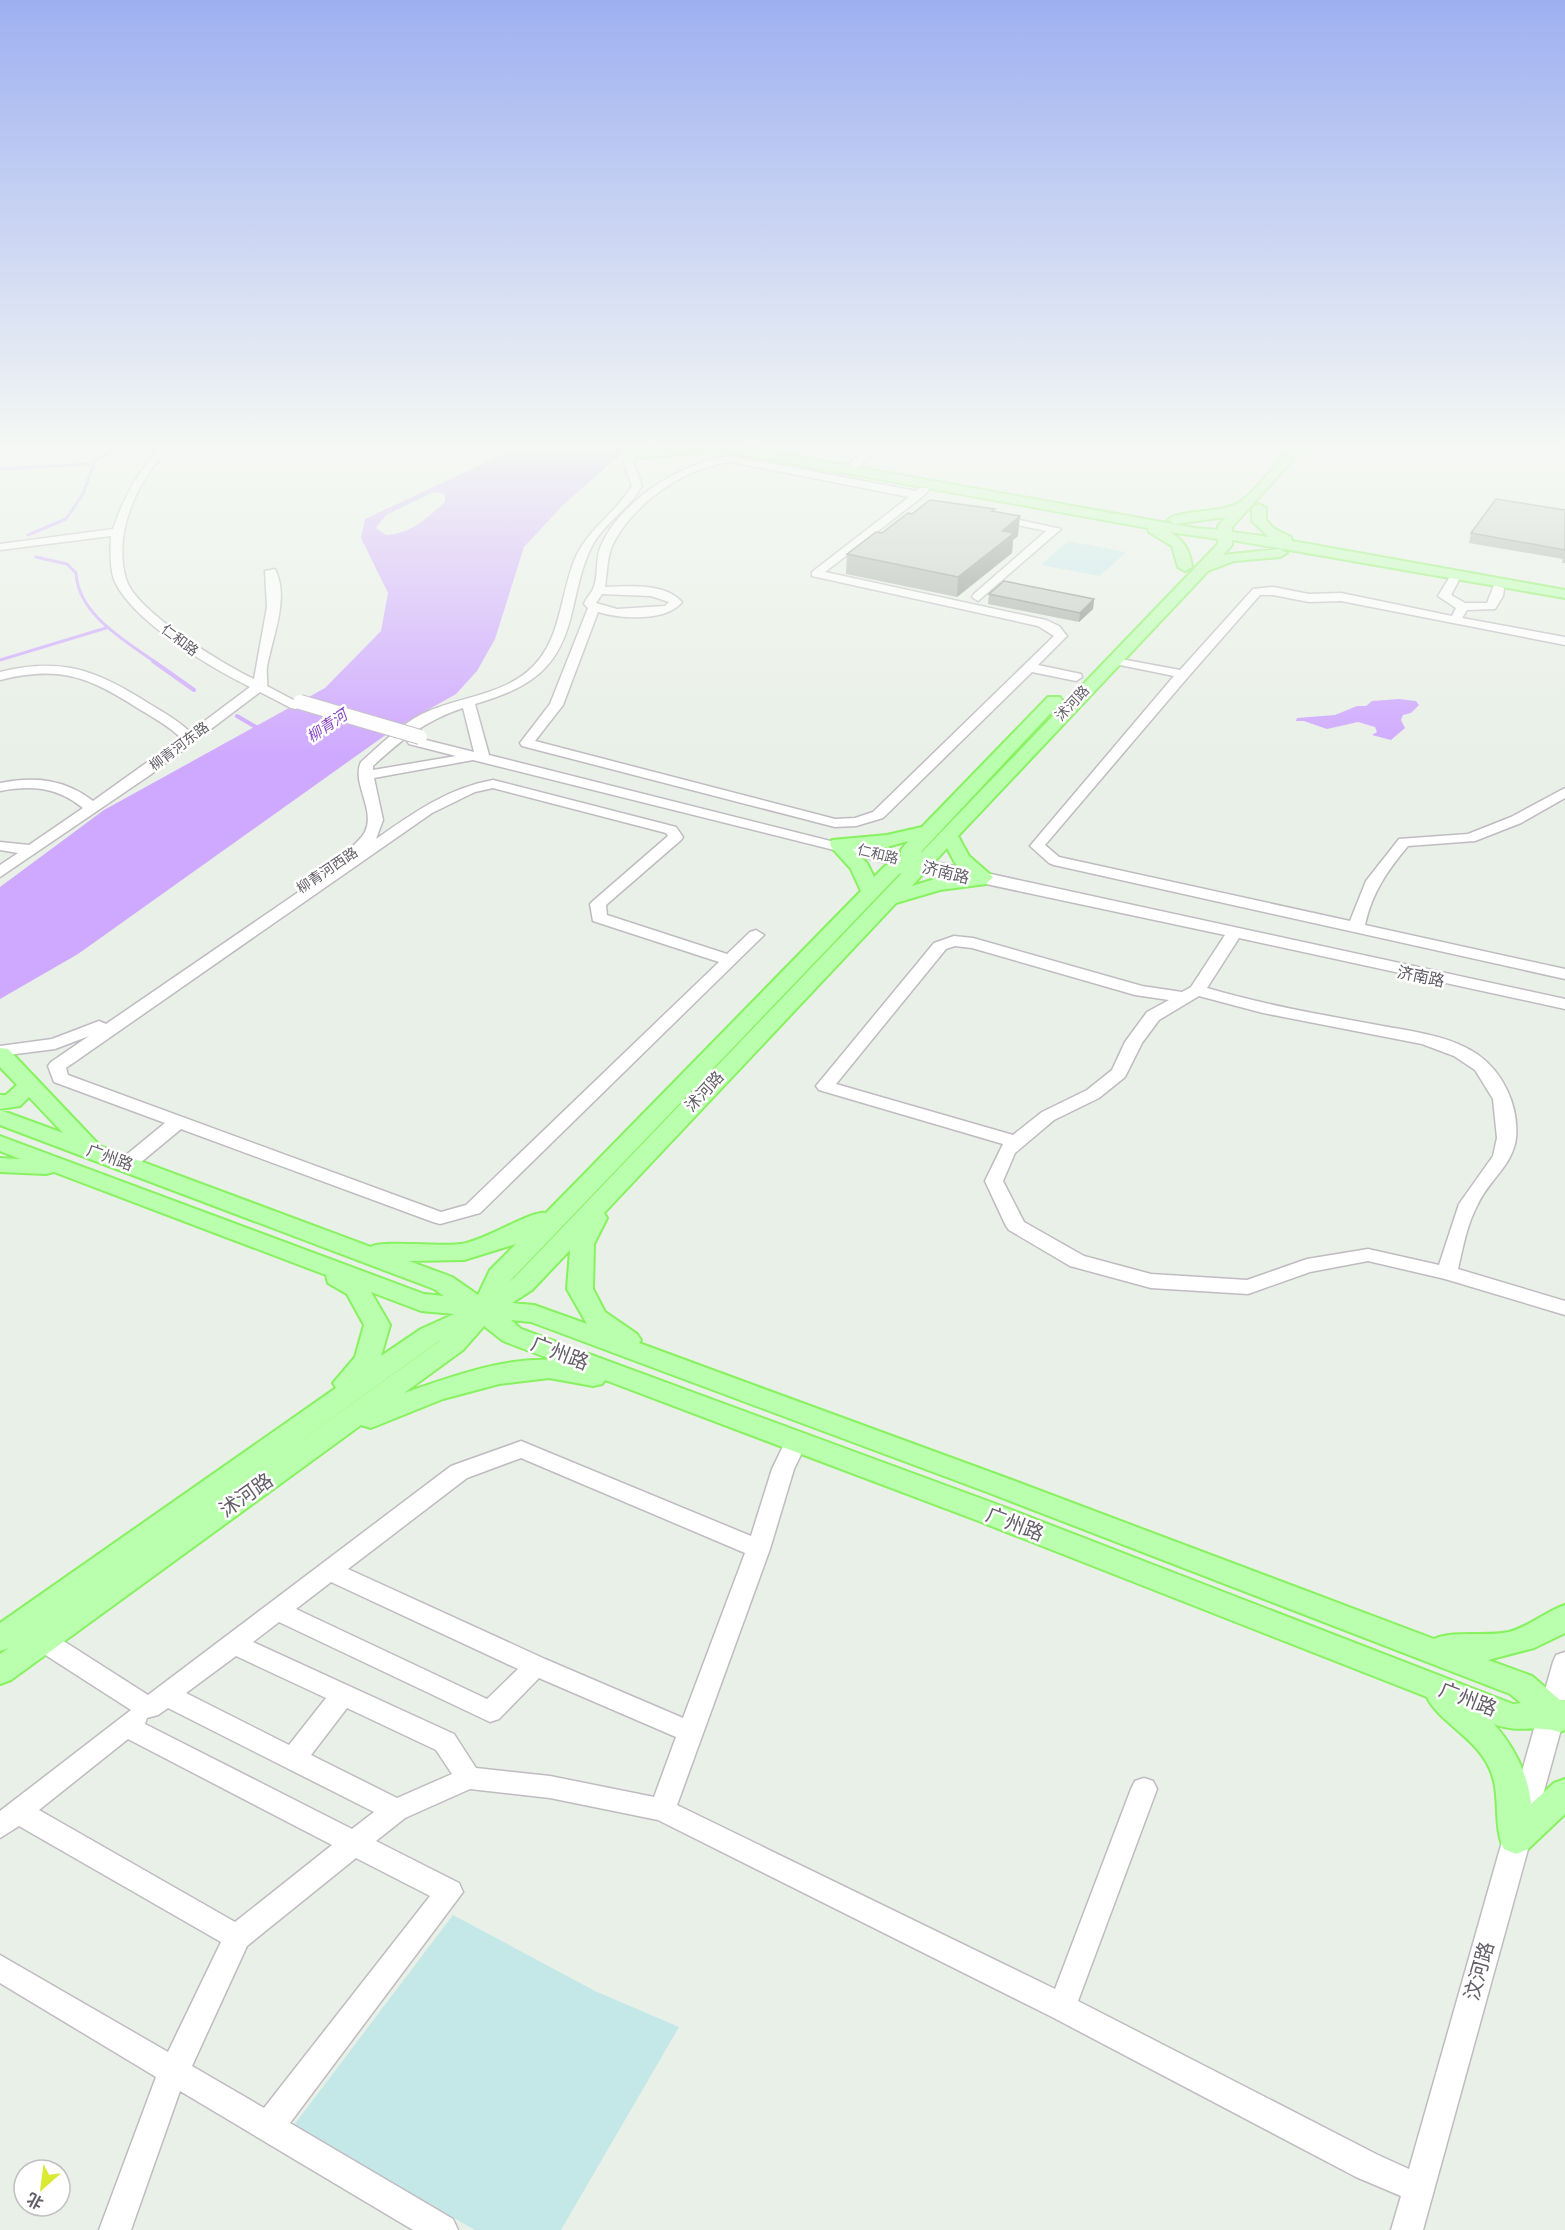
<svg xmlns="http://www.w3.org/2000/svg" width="1565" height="2230" viewBox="0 0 1565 2230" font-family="'Noto Sans','Noto Sans SC',sans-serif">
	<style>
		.green { fill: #c4e7e8 }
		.water { fill: #cfa9ff; fill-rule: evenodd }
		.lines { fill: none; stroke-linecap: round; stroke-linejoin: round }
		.stream-far1 { stroke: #cfa9ff; stroke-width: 3 }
		.stream { stroke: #cfa9ff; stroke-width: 4 }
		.minor-casing { stroke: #c0bbc2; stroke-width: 3 }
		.major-casing { stroke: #87f25f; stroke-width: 4 }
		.minor { fill: #fff; fill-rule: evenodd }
		.major { fill: #baffae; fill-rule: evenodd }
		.minor-bridge-casing { stroke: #c0bbc2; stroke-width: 16; stroke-linecap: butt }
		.minor-bridge { stroke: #fff; stroke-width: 14 }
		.wall { fill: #a9afa8 }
		.shaded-wall { fill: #8a8e88 }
		.building { fill: #c5cbc3; stroke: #8a8e88; stroke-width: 1.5 }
		.labels { text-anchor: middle; stroke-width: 5; stroke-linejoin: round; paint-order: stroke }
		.far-street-label { font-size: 14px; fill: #635e67; stroke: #fff }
		.far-water-label { font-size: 15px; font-style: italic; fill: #8a49c4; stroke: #fff }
		.street-label { font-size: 16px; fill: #635e67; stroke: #fff }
		.near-street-label { font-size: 20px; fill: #635e67; stroke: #fff }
	</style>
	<rect width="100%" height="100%" fill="#e9f0e7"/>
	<path class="green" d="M1068,541L1125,552V553L1100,576L1041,565Z
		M453,1915L595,1991L679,2027L561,2230H475L294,2125Z"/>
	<path class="water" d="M525,444H633L564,504L524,547L495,639L477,671L456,694L394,729L78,954L0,999V887L104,810L325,688L381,631L388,593L361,538L365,519ZM434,492L445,494V502C427,518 411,534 386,535L376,528L386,515Z
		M1399,699L1416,701L1419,705L1411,713L1403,715L1401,720L1405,728L1391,740L1372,735L1377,732L1375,727L1358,722L1327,729L1304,721H1296L1297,718L1335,715L1357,706H1366L1372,701Z"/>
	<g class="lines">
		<path class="stream-far1" d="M0,469L93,464
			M28,535L66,519L83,494L95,461L122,444
			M36,557L67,564L76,573C78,614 124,640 155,662
			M0,660L106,628"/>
		<path class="stream" d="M153,661L194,690
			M237,716L261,730"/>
		<defs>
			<path id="minor" d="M164,444H174C168,452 158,459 152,468C130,499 115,541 126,579C135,611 224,665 254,679L267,607L265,571L275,569C290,599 272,637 267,667C266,674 268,680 267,686L303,705L296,709L291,708L260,692L150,775L0,877V865L18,853L0,850V842L29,845L83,808C57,787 32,785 0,791V783C35,776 65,779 93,801L181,738C169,726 154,718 139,709C89,677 60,665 0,680V672C62,657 96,670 148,703C163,712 178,720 190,732L250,687C210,667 135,623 115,582C110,572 110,548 111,536L0,550V544L113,529C124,496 139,469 164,444Z
				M640,444H652L633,461L642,486C629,509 604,523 592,546C582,565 578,587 573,608C560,669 532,687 475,704L489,755L878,853L945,864L1565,999V1009L1239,938L1207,988C1261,1004 1317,1014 1372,1024C1407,1031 1447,1034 1477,1054C1503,1072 1519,1106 1516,1138C1513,1165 1489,1180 1478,1204C1467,1224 1463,1247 1458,1269L1565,1301V1315L1445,1279L1368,1261L1310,1272L1248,1294L1151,1288L1070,1266L1009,1230L1006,1226L985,1181L1003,1144L819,1090L816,1086L934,943L954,936L973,938L1142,986L1182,992L1191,987L1225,935L878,861L473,760L374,778L383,820L376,839C413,813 448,788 493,780L676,827L683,837L681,840L606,905L607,915L727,954L750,932L756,930L764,935L480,1213L440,1224L433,1222L181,1129L134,1168H120L118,1164L120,1160L165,1123L54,1082L48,1066L51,1062L89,1036L55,1049L0,1056V1046L52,1039L99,1021L106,1024L354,854L350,850C354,844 361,839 365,832C376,809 351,783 361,762C380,745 399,726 422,714C455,698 498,696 527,672C561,644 559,600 574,561C586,530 615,514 632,486L623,461L628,452ZM463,708L474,752L414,737L407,741L409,744L456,756L373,770V766C401,740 426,720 463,708ZM493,788L666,833L668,836L593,901L590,904L593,921L719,962L466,1205L441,1212L68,1075L66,1068L432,813L475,792ZM955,946L972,948L1135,995L1169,1000L1147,1012L1125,1042L1112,1070L1087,1090L1042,1112L1013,1135L836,1084L946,949ZM1199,996L1263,1013L1422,1044L1454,1056L1475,1070L1493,1099L1497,1138L1493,1156L1459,1204L1439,1265L1368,1249L1307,1259L1247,1280L1151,1274L1084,1256L1024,1222L1003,1181L1015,1153L1054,1120L1099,1098L1125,1077L1142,1043L1159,1020Z
				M869,447L878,449L858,467H850V463Z
				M731,456L916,491L920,488H928L929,490L922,497L825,572L1046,620L1059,626L1067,636L1038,665L1081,674L1082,677L1076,681L1032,672L883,818L856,826L835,827L522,746L520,743L550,704L588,608L584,604C586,598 591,594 593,589C599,577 595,561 600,548C619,501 683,461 731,456ZM731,462L909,497L812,572V576L1038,626L1054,636L873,812L855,818L835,819L535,741L563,705L598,612C621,619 666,622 682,602C665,583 629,586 605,587C607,574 607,558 612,546C632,504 685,467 731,462ZM602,594L651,596L669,602L665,606L617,609L596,603Z
				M997,515L1061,529L978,601L972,597L974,594L1046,531L993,520L991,518Z
				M1453,576L1459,580L1451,595L1465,603H1487L1494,585L1504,588L1503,596L1495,609L1467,610L1462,618L1565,637V645L1341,601L1309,602L1273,595H1260L1188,677L1045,845L1059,857L1350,921L1366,881L1399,839L1468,834L1511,817L1565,788V798L1521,823L1475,841L1408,846C1387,871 1372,893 1365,925L1565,969V979L1054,865L1049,863L1030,846L1174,676L1110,663V657L1180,670L1253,589L1273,587L1309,594L1341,593L1452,616L1456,608L1438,596L1449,578Z
				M796,1434L804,1436L807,1442L794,1469L770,1549L677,1805L1055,1989L1131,1789L1135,1781L1144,1778L1153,1781L1157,1789L1078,2001L1378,2155L1409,2169L1553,1662L1556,1655L1565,1652V1715L1423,2230H1391L1401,2196L1356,2177L1052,2017L658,1820L550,1798L470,1789L405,1818L376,1841L459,1883L463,1892L290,2123L453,2219L458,2230H413L180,2091L131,2230H99L156,2077L0,1983V1955L168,2052L221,1942L19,1826L0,1838V1811L131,1710L33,1647L30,1640L33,1633L42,1630L51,1633L148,1695L451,1466L521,1441L751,1536L772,1469L788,1436ZM521,1458L745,1553L683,1718L545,1659L348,1569L467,1478ZM331,1582L518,1669L487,1699L296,1609ZM279,1622L490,1722L499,1719L539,1678L676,1737L654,1797L550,1776L476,1768L454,1734L253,1642ZM236,1656L326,1698L289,1745L186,1693ZM168,1708L374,1812L352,1829L145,1724L147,1718L158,1715ZM347,1708L436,1750L452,1774L397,1798L311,1755ZM128,1739L332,1845L235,1922L39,1810ZM356,1858L430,1896L264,2108L192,2066L247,1946Z"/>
			<path id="major" d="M701,444H727L1195,528L1218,530V526L1226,517L1175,524L1168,520C1179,509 1221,514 1240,502C1256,491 1280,459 1294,444H1307L1232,527V532L1269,537L1252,521V508L1259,504L1266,508V520L1273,528L1291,537L1292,541L1565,590V598L1232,540V545L1223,555L1280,549L1287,553L1280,557L1234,561L1208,571L958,836L969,856L993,877L986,884L940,890L896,903L604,1213L607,1218L594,1244L593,1289L605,1312L637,1334L641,1340L639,1343L1012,1480L1434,1639C1453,1630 1486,1637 1509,1632C1530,1626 1545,1612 1565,1605V1633L1534,1648L1488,1660L1532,1676L1560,1700H1565V1730L1560,1732C1535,1724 1520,1734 1494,1724C1514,1747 1528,1774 1531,1804L1554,1783L1565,1779V1814L1528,1849L1516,1854L1504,1849C1492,1824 1502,1793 1489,1767C1474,1736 1438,1721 1427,1697L976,1520L605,1380L602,1384L593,1386L549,1378L499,1384L443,1399L371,1428L361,1425L11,1680L0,1684V1654L9,1648L0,1651V1623L336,1388L333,1383L355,1357L364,1325L347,1294L328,1283L326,1275L54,1172L46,1174L0,1172V1158L20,1159L0,1151V1136L424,1294L444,1296L434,1289L0,1125V1110L63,1133L29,1097L20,1106L0,1109V1095H6L17,1085L0,1067V1048L8,1049L100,1146L371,1247C378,1240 444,1247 461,1244C485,1241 533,1209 546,1213L861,891L851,869L832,848L830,844L832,840L887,835L922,827L1048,697H1060L1062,700L1060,703L920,853L923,851L1218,544V539L1170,532C1184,540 1190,551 1192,567L1185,571L1178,567L1172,546L1149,532L1148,528L723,451L632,458L626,454L632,450ZM908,841L901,850V860L885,866L874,877L867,863L852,849L887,847ZM947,848L955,863L970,875L938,878L912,886L922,875L921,865L937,859ZM902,873L514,1278L509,1282L899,874ZM516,1244L490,1270L478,1295L452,1277L409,1261L464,1260ZM570,1250L567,1289L587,1324L534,1305L512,1303L532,1290ZM371,1292L421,1311L454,1314L421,1329L381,1356L390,1325ZM511,1320L531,1322L992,1494L1510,1694L1521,1703L1513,1704L996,1504L521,1329ZM484,1326L503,1341L553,1360C504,1357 450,1377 404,1393L463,1350ZM441,1340L257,1472L439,1341Z"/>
		</defs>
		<use href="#minor" class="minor-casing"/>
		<use href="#major" class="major-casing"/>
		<use href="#minor" class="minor"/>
		<use href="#major" class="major"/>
		<defs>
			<path id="minor-bridge" d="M300,702L420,737"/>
		</defs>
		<use href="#minor-bridge" class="minor-bridge-casing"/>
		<use href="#minor-bridge" class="minor-bridge"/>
	</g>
	<path class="wall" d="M1565,510V563H1562L1563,559L1469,543L1471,533Z
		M995,512L1018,536L1013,540L1012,553L957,597L846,574L847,554L882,533Z
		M989,594L1094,599L1093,609L1079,622L988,604Z"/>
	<path class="shaded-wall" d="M1020,516L1018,536L1013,540L1012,553L957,597L958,577L1002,531Z
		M1094,599L1093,609L1079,622L1080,613Z"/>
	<path class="building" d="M1496,499L1565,510V550L1471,533Z
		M930,500L995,509L992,511L1020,516L1002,531L1014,533L958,577L847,554L876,532L882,533L908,513L912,514Z
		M1004,581L1094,599L1080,613L989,594Z"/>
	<linearGradient id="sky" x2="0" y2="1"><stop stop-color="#9eb0f1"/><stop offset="0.59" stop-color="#f5f8f4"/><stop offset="1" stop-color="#f5f8f4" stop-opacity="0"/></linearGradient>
	<rect width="1565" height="756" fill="url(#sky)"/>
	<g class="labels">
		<g class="far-street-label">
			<text transform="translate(180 640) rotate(37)" y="5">仁和路</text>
			<text transform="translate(1072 703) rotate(-47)" y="5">沭河路</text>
			<text transform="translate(179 746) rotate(-37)" y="5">柳青河东路</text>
			<text transform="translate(878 854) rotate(14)" y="5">仁和路</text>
			<text transform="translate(327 870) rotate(-34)" y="5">柳青河西路</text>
		</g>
		<g class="far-water-label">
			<text transform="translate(327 726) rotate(-34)" y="5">柳青河</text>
		</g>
		<g class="street-label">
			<text transform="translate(946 872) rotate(14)" y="6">济南路</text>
			<text transform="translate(1421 976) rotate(12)" y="6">济南路</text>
			<text transform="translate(704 1091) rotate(-47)" y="6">沭河路</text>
			<text transform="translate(110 1157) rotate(20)" y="6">广州路</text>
		</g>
		<g class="near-street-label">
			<text transform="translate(560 1353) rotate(21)" y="7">广州路</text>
			<text transform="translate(246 1495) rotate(-35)" y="7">沭河路</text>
			<text transform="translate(1015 1524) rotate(21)" y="7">广州路</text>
			<text transform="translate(1468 1699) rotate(21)" y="7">广州路</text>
			<text transform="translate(1479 1971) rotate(-74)" y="7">汶河路</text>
		</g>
	</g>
	<g transform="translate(42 2188) rotate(208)"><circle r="28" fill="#ffffff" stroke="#c1bfc2" stroke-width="1.5"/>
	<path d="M0-4.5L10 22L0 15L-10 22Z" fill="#daea34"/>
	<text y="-9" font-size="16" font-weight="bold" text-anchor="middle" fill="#635e67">北</text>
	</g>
</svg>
